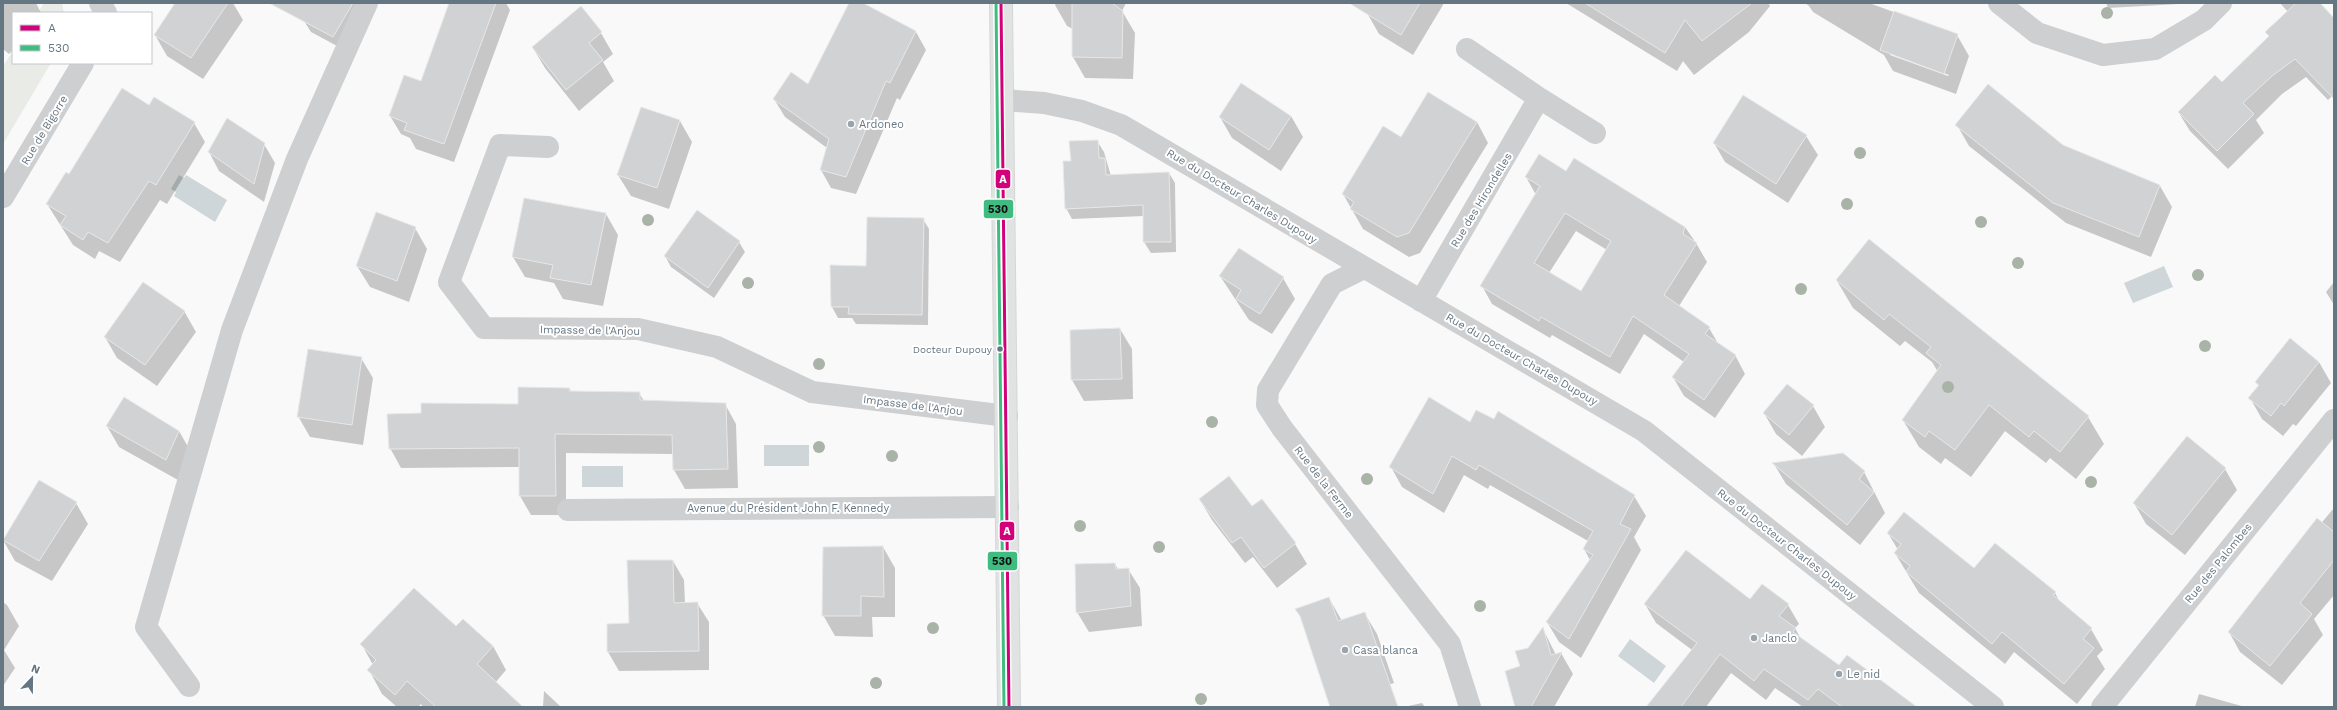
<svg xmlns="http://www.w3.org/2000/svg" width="2337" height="710" viewBox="0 0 2337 710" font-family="'Work Sans',sans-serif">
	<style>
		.green { fill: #e8ebe6 }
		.water { fill: #ced6d9 }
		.shadow { fill: #0003; fill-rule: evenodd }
		.building { fill: #d0d2d3; stroke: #e8e8e8; fill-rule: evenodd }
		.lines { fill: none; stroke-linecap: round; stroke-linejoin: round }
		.major-casing { stroke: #d5d6d7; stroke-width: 24 }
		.minor { stroke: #cecfd0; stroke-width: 22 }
		.major { stroke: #e1e2e2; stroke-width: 22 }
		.bus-1-casing { stroke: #fff; stroke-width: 6 }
		.bus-2-casing { stroke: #fff; stroke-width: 6 }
		.bus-1 { stroke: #d20179; stroke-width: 3 }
		.bus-2 { stroke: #40bc80; stroke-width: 3 }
		.tree { fill: #a9b3a7 }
		.poi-dot { fill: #99a4ac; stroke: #fff; stroke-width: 1.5 }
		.bus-dot { fill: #657683; stroke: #fff; stroke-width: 1.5 }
		.labels { text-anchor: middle; stroke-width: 4; stroke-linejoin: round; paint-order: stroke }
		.bus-label { font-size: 10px; fill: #657683; stroke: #fff; text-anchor: end }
		.poi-label { font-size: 11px; fill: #657683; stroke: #fff; text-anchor: start }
		.street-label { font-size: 11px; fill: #657683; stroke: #fff }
		.line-badge { stroke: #fff; stroke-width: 1.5 }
		.badge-label { font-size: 11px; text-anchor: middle; font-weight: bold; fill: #fff }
		.pale-badge-label { font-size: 11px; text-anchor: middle; font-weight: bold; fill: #111 }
	</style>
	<rect width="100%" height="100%" fill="#f9f9f9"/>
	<path class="green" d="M44,3H62L64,13H38Z
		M13,51V63H51L3,144V66Z"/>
	<path class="water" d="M179,175L184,178L186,175L227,200L215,222L174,196L176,192L171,189Z
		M2164,266L2173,287L2133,303L2124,283Z
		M764,445H809V466H764Z
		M582,466H623V487H582Z
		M1630,639L1666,666L1654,683L1618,656Z"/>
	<path class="shadow" d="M3,3H36L41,13H13V50L9,54L3,49Z
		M177,3H233L243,20L203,79L167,56L155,35Z
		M313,3H357L339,47L311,32L304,21Z
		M450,3H506L510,10L454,162L416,149L410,138L401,134L390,116L421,82Z
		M850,3H861L916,32L926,50L900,100L897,98L856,194L831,188L821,170L827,148L785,117L774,99L808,85Z
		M1056,3H1126L1122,11L1135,33L1133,79L1085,78L1073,57V29L1067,26L1055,5Z
		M1373,3H1443V5L1413,55L1379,34L1367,13Z
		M1566,3H1768L1770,6L1749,32L1694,75L1683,61L1677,71Z
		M1805,3H1869L1957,35L1969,56L1956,94L1893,71L1884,55L1813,12L1809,6ZM1890,53L1949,75L1948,76L1890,55Z
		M2106,3H2179V4L2108,8Z
		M2280,3H2318L2334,19V94L2328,100L2306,77L2282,94L2256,120L2264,133L2228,169L2190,131L2179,113L2222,83L2269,37L2266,32L2288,12Z
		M601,33L613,54L603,62L614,81L579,111L545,68L533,48Z
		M149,106L194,123L205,142L167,204L160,200L120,262L99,251L95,259L73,245L47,204L69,175Z
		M641,108L680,121L692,142L669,209L631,196L618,175Z
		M1291,116L1303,137L1281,171L1232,138L1220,117Z
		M1477,122L1488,143L1420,253L1409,257L1363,229L1343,194L1402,139Z
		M1957,125L2063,146L2160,186L2172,207L2151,257L2066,223L1969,146Z
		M1806,136L1818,155L1788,203L1725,162L1714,143Z
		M1097,141L1104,152L1111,176L1169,173L1175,183L1176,252L1151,253L1144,242V216L1072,219L1066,208L1072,162Z
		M264,144L275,163L264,202L219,171L209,152Z
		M1566,172L1685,227L1696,243L1707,262L1679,306L1709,328L1719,345L1735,355L1745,374L1715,418L1684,396L1673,377L1684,362L1644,334L1620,374L1552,335L1550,338L1492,304L1482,286L1536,195L1526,177ZM1576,231L1607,250L1581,292L1549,273Z
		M606,214L618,235L603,306L563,299L554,283L525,277L513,257Z
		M923,219L929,229L928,325L856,324L852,318H838L832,307L867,267Z
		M415,228L427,249L409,302L370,287L357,266Z
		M1869,241L2088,417L2104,444L2076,479L2050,458L2046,463L2005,431L1971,477L1945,458L1941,464L1919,447L1903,420L1938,372L1932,362L1905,341L1900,346L1853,308L1837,281Z
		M739,242L745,252L714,298L671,267L665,256Z
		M1220,276L1283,278L1295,299L1272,334L1249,320Z
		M2334,282V305L2326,292Z
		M184,311L196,332L157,386L117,358L105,337Z
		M1120,329L1132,349L1133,399L1084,401L1072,380L1071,331Z
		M361,358L373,378L363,445L310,437L298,416Z
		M2319,362L2331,383L2296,426L2293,424L2283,436L2262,419L2250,398L2259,387L2256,382Z
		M569,388L572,392L639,393L644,401L725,404L736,424L738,488L685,489L674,470L673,454L566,453V515H531L520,496V467L401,468L390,448L422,414L519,405Z
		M1813,406L1825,427L1802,456L1776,434L1764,413Z
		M1471,423L1634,496L1646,516L1634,537L1641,550L1581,658L1559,642L1547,622L1590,560L1584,549L1588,541L1490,485L1488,489L1464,475L1444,513L1402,487L1391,467Z
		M107,426L179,431L191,452L178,480L119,447Z
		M1774,464L1864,472L1885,513L1860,545L1786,484Z
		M2225,469L2237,490L2185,555L2146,524L2134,503Z
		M1200,500L1252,507L1295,544L1307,564L1277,588L1253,557L1245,563L1212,520Z
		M76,503L88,524L52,581L15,561L3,540Z
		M2334,508V595L2314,619L2323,635L2282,685L2240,652L2229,632Z
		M1888,533L1974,570L2055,593L2061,604L2091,629L2103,650L2097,656L2105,669L2077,704L2014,652L2005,664L1919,593L1895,553L1898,550Z
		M883,547L895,568V617H872L873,637L835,636L823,615Z
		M673,561L684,580L685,603H697L709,622V670L619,671L608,652Z
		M1115,564L1118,569H1128L1140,588L1142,626L1089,632L1077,612Z
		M1329,598L1342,621L1365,614L1377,634L1394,683L1335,703Z
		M1750,601L1788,605L1799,624L1795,628L1801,639L1839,666L1916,707H1803L1775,688L1766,700L1731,673L1706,707H1648L1692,650L1656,623L1645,604Z
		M3,602L7,605L19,626L4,650L15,668L3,686Z
		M456,628L493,646L506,670L495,683L514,707H423L421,704L418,707H397L382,694L369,670L373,665L362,645Z
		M1543,629L1556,655L1561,653L1573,674L1554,707H1516L1529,649Z
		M544,691L561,707H543Z
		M2199,694L2245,707H2195Z
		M1422,703L1425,707H1404Z"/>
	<path class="building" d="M175,3H228L191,58L154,35Z
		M269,3H353L333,37Z
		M449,3H496L444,144L404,130L407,123L389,116L404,75L421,81Z
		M849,3H863L916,31L890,83L886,81L846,177L820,170L829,139L773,99L791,72L808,84Z
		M1072,3H1112L1123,11L1122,58L1072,57Z
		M1349,3H1420L1401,35Z
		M1585,3H1752L1702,41L1685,20L1665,53Z
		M2296,3H2320L2334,18V99L2295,59L2272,76L2243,103L2254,114L2217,151L2178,112L2215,75L2222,82L2269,36L2265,32Z
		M581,6L602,32L589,43L603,60L566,90L532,47Z
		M1894,11L1958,34L1944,74L1880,50Z
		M1241,83L1291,116L1269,150L1219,117Z
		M1988,84L2063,145L2160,185L2139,237L2053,203L1955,125Z
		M122,88L149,105L154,97L195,122L156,185L149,181L108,243L88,232L83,240L60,225L66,216L46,204L66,172L69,174Z
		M1428,92L1477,122L1409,233L1397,237L1350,209L1354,202L1342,194L1383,126L1401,137Z
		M1743,95L1807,135L1776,184L1713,143Z
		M641,107L680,120L657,188L617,175Z
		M227,118L265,143L254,184L208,152Z
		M1098,140L1099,158H1105L1106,175L1169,172L1171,242H1143V205L1065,209L1063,161H1071L1069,141Z
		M1539,154L1566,171L1574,158L1685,227L1683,234L1697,243L1664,295L1710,327L1705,334L1736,355L1704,400L1672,377L1689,354L1633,316L1610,357L1541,317L1539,321L1480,286L1540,186L1525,177ZM1565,213L1611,241L1581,291L1534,263Z
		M524,198L606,213L591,285L550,278L553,265L512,257Z
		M697,210L740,241L708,288L664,256Z
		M376,212L416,227L397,281L356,266Z
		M867,217L924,218L922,315L848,314L849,307H831L830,265L866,266Z
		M1869,239L2089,416L2060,452L2034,431L2029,437L1989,405L1955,450L1929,431L1925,437L1902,420L1941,365L1926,353L1931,347L1889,314L1884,320L1836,280Z
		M1239,248L1284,277L1260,314L1236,299L1241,290L1219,276Z
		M143,282L185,311L145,365L104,337Z
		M1120,328L1122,379L1071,380L1070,330Z
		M2290,338L2319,362L2284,406L2281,403L2271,416L2248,398L2259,385L2255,382Z
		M308,349L362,357L352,425L297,417Z
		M1787,384L1814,405L1789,435L1763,413Z
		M518,387L570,388L569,391L640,392V400L726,403L728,469L673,470L672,435L555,434L556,496H519V448L389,449L387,414L421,413V403L518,404Z
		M124,397L179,431L166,460L106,426Z
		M1429,397L1470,422L1476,410L1494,419L1498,411L1635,495L1620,524L1631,529L1569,639L1546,622L1593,555L1583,549L1593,531L1479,465L1476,470L1452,456L1433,494L1389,467Z
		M2187,436L2226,468L2172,535L2133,503Z
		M1843,453L1865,471L1859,479L1874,492L1847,525L1772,463Z
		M1229,476L1252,506L1262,499L1296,543L1264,568L1241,537L1232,543L1199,499Z
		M39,480L77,502L39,561L3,540Z
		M1904,512L1974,568L1995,543L2056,592L2053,595L2092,628L2083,639L2094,648L2064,684L2002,632L1992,644L1906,572L1910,566L1894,553L1901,544L1887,533Z
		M2317,518L2334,532V560L2300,603L2312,614L2270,666L2228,632Z
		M883,546L884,597L861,596V616H822L823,547Z
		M1686,550L1750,599L1762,584L1789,604L1779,616L1796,628L1793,632L1839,665L1847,655L1917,707H1842L1818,689L1808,700L1764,669L1754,681L1720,654L1681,707H1646L1697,643L1644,604Z
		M627,560H673L674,603L698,602L699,651L607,652V624L629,623Z
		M1115,563L1116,569L1129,568L1131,606L1076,613L1075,564Z
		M414,588L456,626L463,619L493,646L477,664L523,707H436L407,681L395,695L367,670L376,660L360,644Z
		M1329,597L1338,621L1365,612L1398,707H1330L1300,616L1295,609Z
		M1543,627L1551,655L1562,652L1531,707H1515L1505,671L1520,666L1515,651L1528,648Z"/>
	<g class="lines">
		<defs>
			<path id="major" d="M1001,3L1009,707"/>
		</defs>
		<use href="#major" class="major-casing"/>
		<path class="minor" d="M100,3L106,13
			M1999,3L2037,33L2103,55L2155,49L2204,20L2221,3
			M1539,98L1595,133
			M1002,100L1044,103L1082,111L1121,125L1644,431L1993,707
			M548,147L500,145L449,282L484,328L638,329L717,347L812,392L1007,416
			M3,197L83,63
			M1364,268L1332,284L1268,390L1267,405L1282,428L1450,644L1470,707
			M1421,301L1539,98L1467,49
			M568,510L1008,507
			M189,686L146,627L232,330L297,159L367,3
			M2102,707L2334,420"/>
		<use href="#major" class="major"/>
		<defs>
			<path id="bus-1" d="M1001,3L1009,707"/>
			<path id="bus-2" d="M996,3L1004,707"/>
		</defs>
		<use href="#bus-1" class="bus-1-casing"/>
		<use href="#bus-2" class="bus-2-casing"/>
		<use href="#bus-1" class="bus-1"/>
		<use href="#bus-2" class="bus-2"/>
	</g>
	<g class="tree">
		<circle cx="2107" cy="13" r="6"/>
		<circle cx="1860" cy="153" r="6"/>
		<circle cx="1847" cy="204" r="6"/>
		<circle cx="648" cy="220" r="6"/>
		<circle cx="1981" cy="222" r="6"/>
		<circle cx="2018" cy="263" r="6"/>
		<circle cx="2198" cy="275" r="6"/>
		<circle cx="748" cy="283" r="6"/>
		<circle cx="1801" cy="289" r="6"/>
		<circle cx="2205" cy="346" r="6"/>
		<circle cx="819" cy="364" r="6"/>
		<circle cx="1948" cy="387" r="6"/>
		<circle cx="1212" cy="422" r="6"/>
		<circle cx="819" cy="447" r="6"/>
		<circle cx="892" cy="456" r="6"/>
		<circle cx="1367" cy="479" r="6"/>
		<circle cx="2091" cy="482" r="6"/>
		<circle cx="1080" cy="526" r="6"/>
		<circle cx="1159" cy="547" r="6"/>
		<circle cx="1480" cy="606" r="6"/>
		<circle cx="933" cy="628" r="6"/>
		<circle cx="876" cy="683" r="6"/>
		<circle cx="1201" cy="699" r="6"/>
	</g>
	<g class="poi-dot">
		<circle cx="851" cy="124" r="4"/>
		<circle cx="1754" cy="638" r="4"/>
		<circle cx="1345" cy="650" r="4"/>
		<circle cx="1839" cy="674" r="4"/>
	</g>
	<circle class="bus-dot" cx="1000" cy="349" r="3.5"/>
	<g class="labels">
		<g class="bus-label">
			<text x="992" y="353">Docteur Dupouy</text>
		</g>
		<g class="poi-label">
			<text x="859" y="128">Ardoneo</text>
			<text x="1762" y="642">Janclo</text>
			<text x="1353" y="654">Casa blanca</text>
			<text x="1847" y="678">Le nid</text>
		</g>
		<g class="street-label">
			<text transform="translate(44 130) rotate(-59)" y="4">Rue de Bigorre</text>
			<text transform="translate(1242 196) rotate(31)" y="4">Rue du Docteur Charles Dupouy</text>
			<text transform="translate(1481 200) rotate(-59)" y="4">Rue des Hirondelles</text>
			<text transform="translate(590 330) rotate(1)" y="4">Impasse de l'Anjou</text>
			<text transform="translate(1522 359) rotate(30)" y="4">Rue du Docteur Charles Dupouy</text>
			<text transform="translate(913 405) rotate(7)" y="4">Impasse de l'Anjou</text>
			<text transform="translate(1324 482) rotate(52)" y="4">Rue de la Ferme</text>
			<text x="788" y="512">Avenue du Président John F. Kennedy</text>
			<text transform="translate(1787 544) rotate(38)" y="4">Rue du Docteur Charles Dupouy</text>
			<text transform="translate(2218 563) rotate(-51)" y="4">Rue des Palombes</text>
		</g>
	</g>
	<g class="line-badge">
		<rect x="995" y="169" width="16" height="20" rx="4" fill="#d20179"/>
		<rect x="983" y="199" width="31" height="20" rx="4" fill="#40bc80"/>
		<rect x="999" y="521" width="16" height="20" rx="4" fill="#d20179"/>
		<rect x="987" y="551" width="31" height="20" rx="4" fill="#40bc80"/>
	</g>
	<g class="badge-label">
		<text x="1003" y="183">A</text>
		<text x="1007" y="535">A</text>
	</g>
	<g class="pale-badge-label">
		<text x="998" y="213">530</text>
		<text x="1002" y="565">530</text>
	</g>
	<rect width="2337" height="710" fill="none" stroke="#657683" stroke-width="8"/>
	<rect x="12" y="12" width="140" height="52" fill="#ffffff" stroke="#c1c8cd"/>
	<rect x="20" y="25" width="20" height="6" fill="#d20179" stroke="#c1c8cd"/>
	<text x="48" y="32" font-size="12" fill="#657683">A</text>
	<rect x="20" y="45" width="20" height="6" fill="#40bc80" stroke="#c1c8cd"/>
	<text x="48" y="52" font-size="12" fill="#657683">530</text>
	<g transform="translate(32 678) rotate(22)" stroke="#ffffff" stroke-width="3" paint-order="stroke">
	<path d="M0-3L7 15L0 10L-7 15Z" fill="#657683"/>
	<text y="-6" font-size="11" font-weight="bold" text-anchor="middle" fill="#657683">N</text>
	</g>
</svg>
